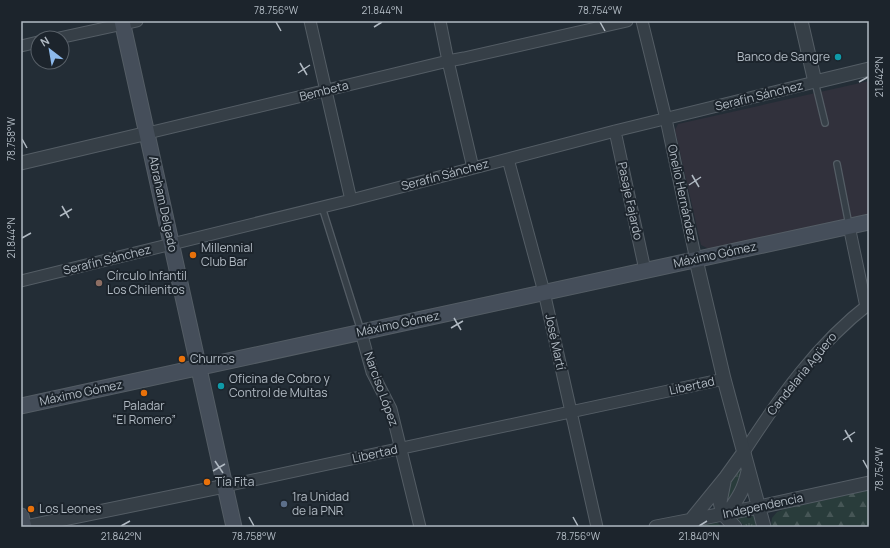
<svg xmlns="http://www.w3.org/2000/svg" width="890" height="548" viewBox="0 0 890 548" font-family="Manrope,sans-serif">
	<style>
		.medical { fill: #31313c }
		.grass { fill: url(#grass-tufts) }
		.forest { fill: url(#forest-firs) }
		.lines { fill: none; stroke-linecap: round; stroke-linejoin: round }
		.service-casing { stroke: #545d65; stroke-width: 8 }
		.minor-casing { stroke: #545d65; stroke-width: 13 }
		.tertiary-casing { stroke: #545d65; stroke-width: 15 }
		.secondary-casing { stroke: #545d65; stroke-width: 17 }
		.service { stroke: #363f47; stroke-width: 5.5 }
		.minor { stroke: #363f47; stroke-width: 11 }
		.tertiary { stroke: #363f47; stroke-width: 13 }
		.secondary { stroke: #454e5a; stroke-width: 15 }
		.ticks { fill: none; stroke: #b1bac3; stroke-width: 1.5 }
		.culture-dot { fill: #0f9aa8; stroke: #1c242c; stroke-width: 1.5 }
		.food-dot { fill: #e8710a; stroke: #1c242c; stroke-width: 1.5 }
		.education-dot { fill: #8d6e63; stroke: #1c242c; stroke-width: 1.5 }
		.service-dot { fill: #5c6f8a; stroke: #1c242c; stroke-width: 1.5 }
		.labels { text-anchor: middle; stroke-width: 4; stroke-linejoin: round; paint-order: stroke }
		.poi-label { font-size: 12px; fill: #b1bac3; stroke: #1c242c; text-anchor: start }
		.street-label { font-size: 12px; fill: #b1bac3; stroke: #1c242c }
		.neatline { fill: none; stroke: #b1bac3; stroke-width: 1.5 }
		.ticks-label { font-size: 10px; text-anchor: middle; fill: #b1bac3 }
	</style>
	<defs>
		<pattern id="grass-tufts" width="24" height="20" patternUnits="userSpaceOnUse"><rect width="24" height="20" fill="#293c3b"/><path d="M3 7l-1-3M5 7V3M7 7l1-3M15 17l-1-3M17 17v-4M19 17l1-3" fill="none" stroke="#465656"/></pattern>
		<pattern id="forest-firs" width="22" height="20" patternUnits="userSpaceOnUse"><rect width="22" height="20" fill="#293c3b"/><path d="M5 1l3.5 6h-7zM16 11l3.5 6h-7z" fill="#465656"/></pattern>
	</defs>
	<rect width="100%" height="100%" fill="#232d36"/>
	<path class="medical" d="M869,81V214L711,250L701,245L675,130L678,124Z"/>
	<path class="grass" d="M740,462L743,475L731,501H727L730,477Z
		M755,512L758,527H745L738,519V516Z
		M715,520L722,527H695L700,523Z"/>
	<path class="forest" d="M869,490V527H771L772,518L777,512L785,509Z"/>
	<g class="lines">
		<defs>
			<path id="service" d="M815,82L825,123
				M837,164L849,225
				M322,207L361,331"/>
			<path id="minor" d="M310,21L351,200
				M440,21L448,61L473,168
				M642,21L666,119L696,260
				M59,38L137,21
				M21,46L38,42
				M615,131L645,270
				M148,133L448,61L464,58L627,21
				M508,159L544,292L597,527
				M849,226L866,307
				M21,281L351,200L615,131L815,82
				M361,332L372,372L391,409L420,527
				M744,452C779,398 817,344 869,304
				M225,486L724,379"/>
			<path id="tertiary" d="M801,21L815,82L869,69
				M21,163L148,133
				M696,260L724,379L764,527
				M724,482L720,502L723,514L735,527
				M727,514C738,498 744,490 748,471
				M691,520L726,477L744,452
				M25,527L225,486
				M656,527L759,507L869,483"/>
			<path id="secondary" d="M122,21L234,527
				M21,406L869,222
				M21,516L24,527"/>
		</defs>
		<use href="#service" class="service-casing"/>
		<use href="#minor" class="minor-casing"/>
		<use href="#tertiary" class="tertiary-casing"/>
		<use href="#secondary" class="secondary-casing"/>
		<use href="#service" class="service"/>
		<use href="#minor" class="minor"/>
		<use href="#tertiary" class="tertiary"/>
		<use href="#secondary" class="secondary"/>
	</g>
	<path class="ticks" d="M276,22L281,31M600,22L605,31M374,27L382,22M300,63L307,75M298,73L310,65M859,82L868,77M22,139L27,148M692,175L699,187M689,185L701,177M62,206L69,218M60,216L72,209M22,238L31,233M454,318L461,330M451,328L463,321M845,430L852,442M843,440L855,432M863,460L868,469M215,461L223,473M213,471L225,464M249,517L254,526M573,517L578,526M121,526L130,521M699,526L707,521"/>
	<g class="culture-dot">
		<circle cx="838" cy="57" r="4"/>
		<circle cx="221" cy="386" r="4"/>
	</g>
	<g class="food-dot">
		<circle cx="193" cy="255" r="4"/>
		<circle cx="182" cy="359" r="4"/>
		<circle cx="144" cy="393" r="4"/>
		<circle cx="207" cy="482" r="4"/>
		<circle cx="31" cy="509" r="4"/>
	</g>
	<circle class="education-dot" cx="99" cy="283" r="4"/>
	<circle class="service-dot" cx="284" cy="504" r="4"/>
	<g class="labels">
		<g class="poi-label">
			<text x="830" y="61" text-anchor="end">Banco de Sangre</text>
			<text x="201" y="252">Millennial<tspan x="201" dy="14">Club Bar</tspan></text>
			<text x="107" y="280">Círculo Infantil<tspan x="107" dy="14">Los Chilenitos</tspan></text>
			<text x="190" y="363">Churros</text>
			<text x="229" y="383">Oficina de Cobro y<tspan x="229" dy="14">Control de Multas</tspan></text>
			<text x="144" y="410" text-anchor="middle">Paladar<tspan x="144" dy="14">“El Romero”</tspan></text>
			<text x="215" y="486">Tía Fita</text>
			<text x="292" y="501">1ra Unidad<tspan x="292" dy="14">de la PNR</tspan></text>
			<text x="39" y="513">Los Leones</text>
		</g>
		<g class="street-label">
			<text transform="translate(324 91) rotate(-14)" y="4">Bembeta</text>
			<text transform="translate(759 96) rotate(-14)" y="4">Serafín Sánchez</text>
			<text transform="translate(445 175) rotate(-15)" y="4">Serafín Sánchez</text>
			<text transform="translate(682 193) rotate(78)" y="4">Onelio Hernández</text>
			<text transform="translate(630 201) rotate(78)" y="4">Pasaje Fajardo</text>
			<text transform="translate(163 204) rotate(78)" y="4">Abraham Delgado</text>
			<text transform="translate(715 255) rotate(-12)" y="4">Máximo Gómez</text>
			<text transform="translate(107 260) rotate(-14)" y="4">Serafín Sánchez</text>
			<text transform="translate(398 324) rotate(-12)" y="4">Máximo Gómez</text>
			<text transform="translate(555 342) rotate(78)" y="4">José Martí</text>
			<text transform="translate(802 374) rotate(-51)" y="4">Candelaria Agüero</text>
			<text transform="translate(692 386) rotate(-12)" y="4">Libertad</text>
			<text transform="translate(381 389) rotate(70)" y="4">Narciso López</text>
			<text transform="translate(81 393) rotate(-12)" y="4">Máximo Gómez</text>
			<text transform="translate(375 454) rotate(-12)" y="4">Libertad</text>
			<text transform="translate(763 506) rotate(-12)" y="4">Independencia</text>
		</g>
	</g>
	<rect width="890" height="548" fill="none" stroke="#1c242c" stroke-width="44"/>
	<g transform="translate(50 50) rotate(329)"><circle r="19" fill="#1c242c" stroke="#586068"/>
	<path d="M0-3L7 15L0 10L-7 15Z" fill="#8dbaed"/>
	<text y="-6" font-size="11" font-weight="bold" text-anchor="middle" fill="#b1bac3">N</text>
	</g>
	<rect x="22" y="22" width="846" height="504" class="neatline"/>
	<g class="ticks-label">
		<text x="276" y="14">78.756°W</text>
		<text x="382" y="14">21.844°N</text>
		<text x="600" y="14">78.754°W</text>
		<text transform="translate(879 77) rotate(-90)" y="4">21.842°N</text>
		<text transform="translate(11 139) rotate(-90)" y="4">78.758°W</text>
		<text transform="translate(11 238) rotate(-90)" y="4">21.844°N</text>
		<text transform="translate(879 469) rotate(-90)" y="4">78.754°W</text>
		<text x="121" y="540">21.842°N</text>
		<text x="254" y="540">78.758°W</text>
		<text x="578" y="540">78.756°W</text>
		<text x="699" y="540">21.840°N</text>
	</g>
</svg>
